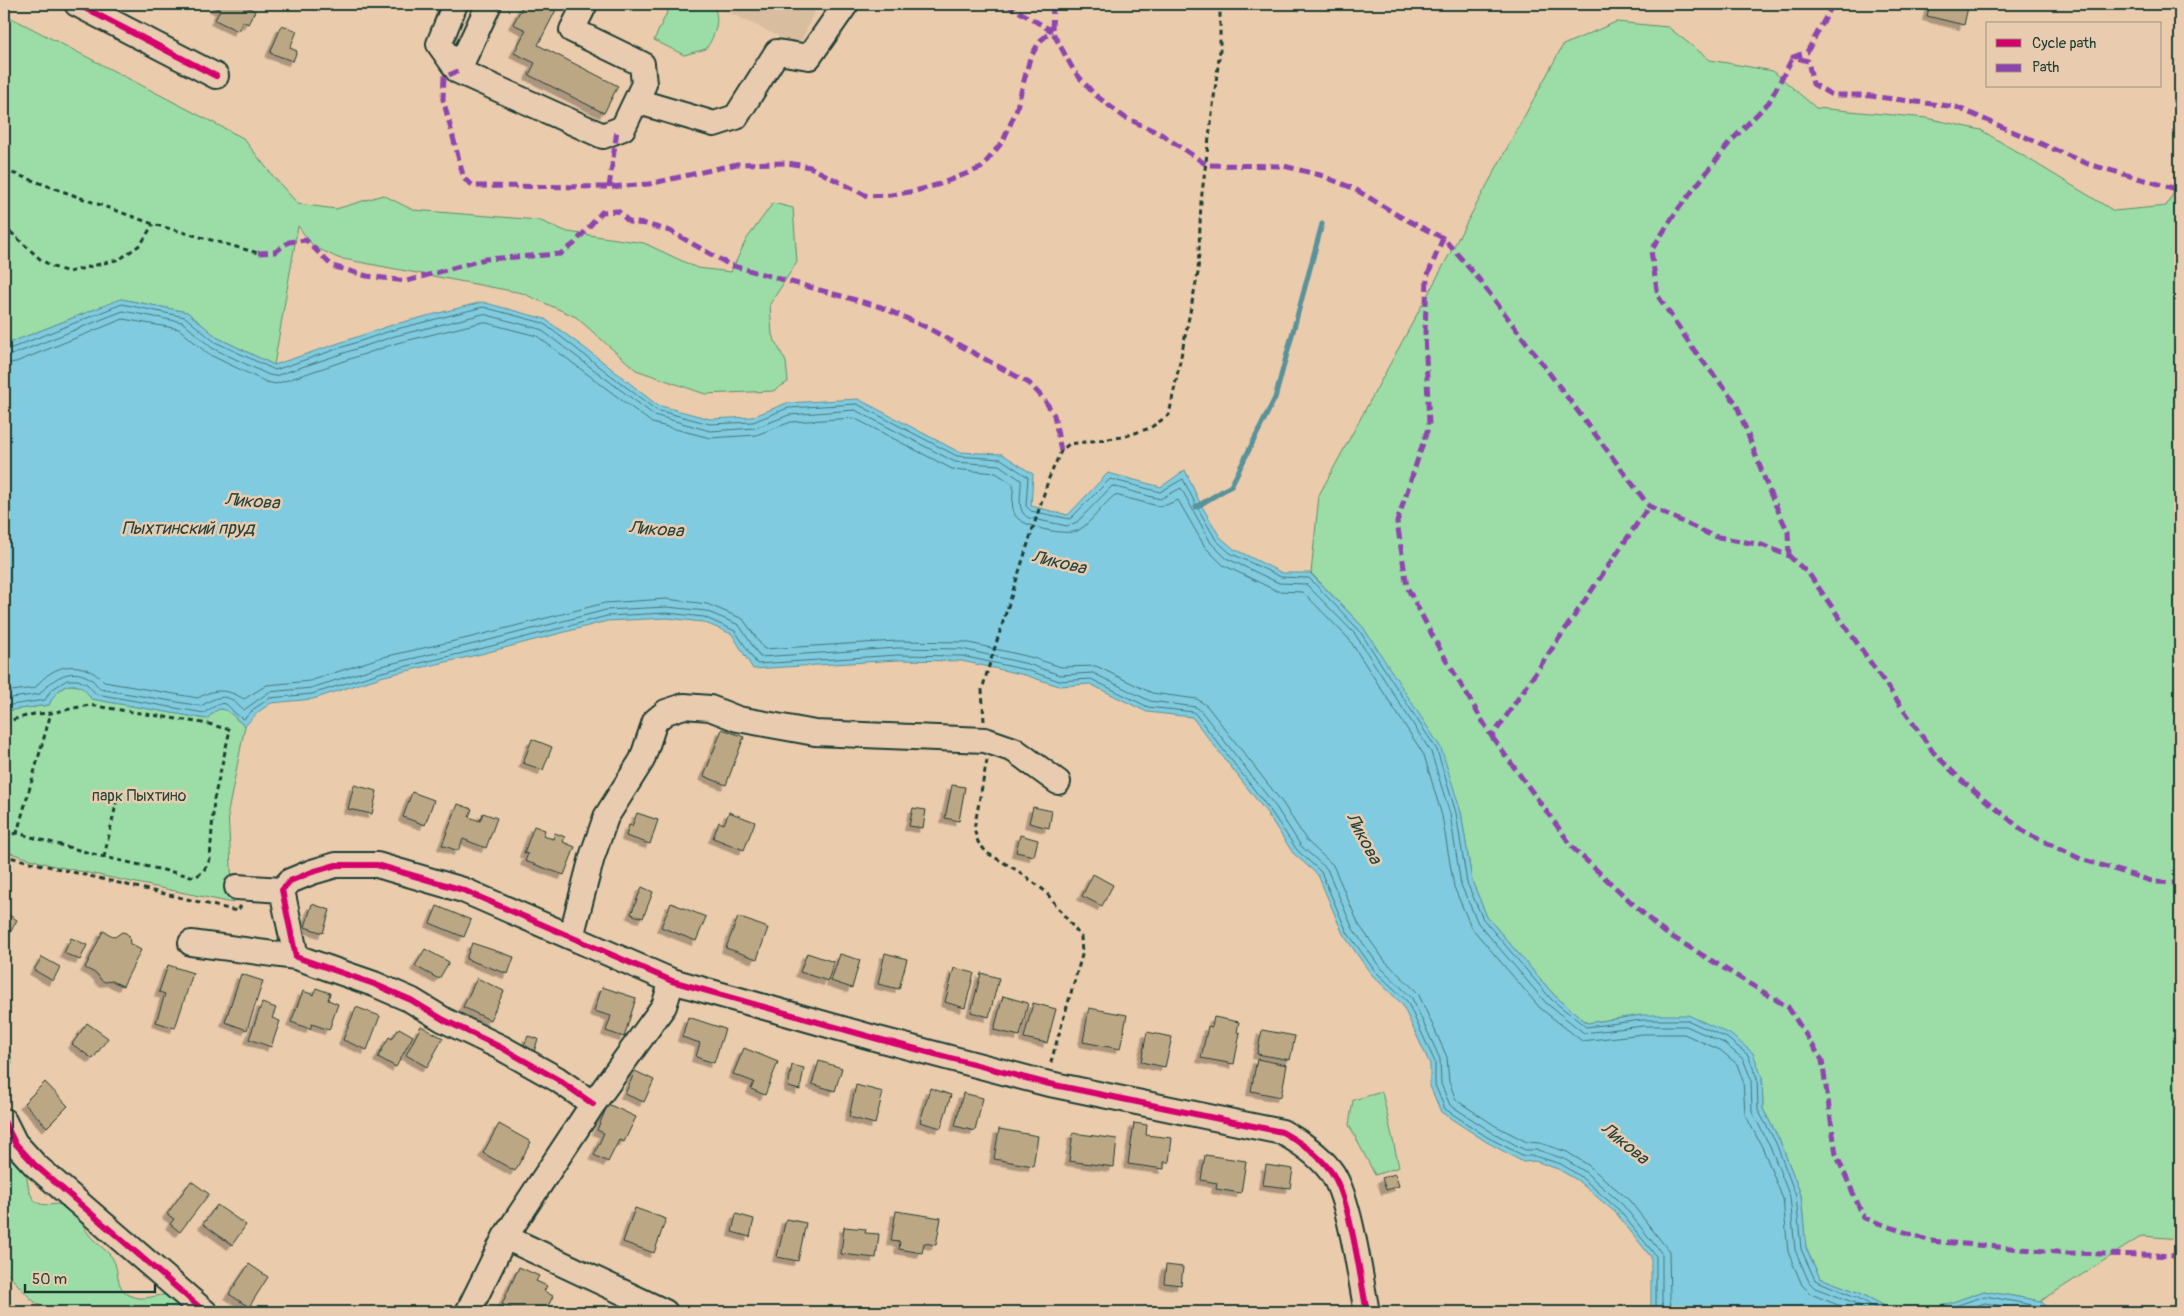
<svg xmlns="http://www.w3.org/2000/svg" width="2184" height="1316" viewBox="0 0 2184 1316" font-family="Pangolin,sans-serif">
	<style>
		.built { fill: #d8bd9e }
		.green { fill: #9cdca6; stroke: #5e8c6d }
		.water { fill: #80cbdf; stroke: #59929b }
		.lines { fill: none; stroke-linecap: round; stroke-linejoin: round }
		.shore { stroke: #467678; stroke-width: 1 }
		.stream { stroke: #59929b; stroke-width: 5 }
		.building { fill: #bca785; stroke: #1f3d34; filter: url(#shadow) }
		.minor-casing { stroke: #1f3d34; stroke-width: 28 }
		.path { stroke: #1f3d34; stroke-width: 3; stroke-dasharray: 5 4; stroke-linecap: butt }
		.minor { stroke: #e9ccb0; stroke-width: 24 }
		.quiet { stroke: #8e44ad; stroke-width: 5; stroke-dasharray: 10 5; stroke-linecap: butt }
		.cycleway-casing { stroke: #e9ccb0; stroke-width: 9 }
		.cycleway { stroke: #d6006c; stroke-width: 6 }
		.labels { text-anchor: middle; stroke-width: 5; stroke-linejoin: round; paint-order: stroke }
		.park-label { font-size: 16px; fill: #25453a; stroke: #e9ccb0 }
		.water-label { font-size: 18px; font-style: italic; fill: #24443d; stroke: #e9ccb0 }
	</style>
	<defs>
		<filter id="shadow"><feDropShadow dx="-4.5" dy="4.5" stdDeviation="0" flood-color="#0004"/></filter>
	</defs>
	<rect width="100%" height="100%" fill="#eacbab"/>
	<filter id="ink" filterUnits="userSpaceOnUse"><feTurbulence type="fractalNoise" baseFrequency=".02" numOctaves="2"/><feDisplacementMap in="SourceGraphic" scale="10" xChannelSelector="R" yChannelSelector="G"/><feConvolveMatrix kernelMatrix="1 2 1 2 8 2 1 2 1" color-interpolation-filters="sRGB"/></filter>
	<g filter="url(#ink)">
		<path class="built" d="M712,4H818L799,46Z"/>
		<path class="green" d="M671,4H713C721,21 715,35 706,49L684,55L654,40Z
			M4,14L243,138L272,175L298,204L336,209L383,195L413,210L538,220L568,232L644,243L697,268L731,272L746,240L773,203L793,208L797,262L770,304L772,335L786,362L788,382L773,391L705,394L636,370L576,317L522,293L338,258L313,246L298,226L274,365L218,338L187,312L121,299L4,345Z
			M1616,22L1668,27L1710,60L1773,71L1816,108L1927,118L1981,130L2114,211L2166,206L2180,182V1239L2142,1236L2041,1301L1984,1291L1925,1312H1896L1860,1293L1820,1278L1806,1248L1801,1195L1780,1141L1763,1109L1762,1077L1642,1015L1587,1023L1554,995L1487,917L1472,881L1461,812L1363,627L1311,573L1319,495L1563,45Z
			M68,685C81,685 85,688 92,699L207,719C224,698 229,715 245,726L228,812L233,903L50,865L4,851V711L49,705L54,693Z
			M4,1047L11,1054L12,1063L4,1073Z
			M1382,1092L1399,1167L1375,1175L1349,1125L1353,1100Z
			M4,1146C10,1152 21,1161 24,1169C29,1179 26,1191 35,1201C44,1209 58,1201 68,1206C77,1211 79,1219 84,1227C90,1239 102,1246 110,1255C121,1267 113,1286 129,1295C145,1304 161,1290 173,1297C179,1301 181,1308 185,1312H48L31,1299L4,1270Z"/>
		<path class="water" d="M121,299L187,312L218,338L274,365L392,325L482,302L545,319L598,358L657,405L710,419L752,417L787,403L858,399L959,452L1002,454L1033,474L1031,506L1068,515L1108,473L1161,487L1185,470L1200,503L1220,537L1234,549L1282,573H1310L1363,627L1441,748L1461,812L1472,881L1487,917L1554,995L1587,1023L1642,1015H1688L1730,1034L1753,1053L1762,1077L1763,1109L1780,1141L1801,1195L1806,1248L1820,1278L1860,1293L1896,1312H1657L1651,1308V1257L1616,1213L1577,1180L1558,1169L1535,1161L1523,1162L1485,1141L1441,1112L1430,1086V1064L1402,1004L1371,974L1343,934L1318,875L1293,853L1267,813L1192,717L1147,712L1090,684L1059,686L1025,675L962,661L897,660L753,669L732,634L703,622L667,618L607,621L477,655L384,676L313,699L271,703L258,712L245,726C229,715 224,698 207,719L91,699C79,676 58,683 49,705L4,711V345Z
			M1984,1291L2041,1301L2051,1312H1925Z"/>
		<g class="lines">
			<path class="shore" d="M4,350L12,348L122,304L185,317L215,342L275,370L393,330L483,307L543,323L656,410L710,424L753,422L788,408L857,404L957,456L1001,459L1028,477L1026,506L1031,511L1070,519L1110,479L1160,492L1183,479L1196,505L1216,540L1230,553L1281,577L1309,578L1359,630L1437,750L1456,813L1467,883L1483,919L1551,999L1586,1027L1642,1020H1687L1727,1038L1748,1055L1757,1078L1758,1110L1776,1143L1796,1196L1801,1249L1815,1280L1858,1298L1883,1312
				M4,356L14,354L123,311L182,322L212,348L269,375L275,376L395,336L483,314L540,329L654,415L710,431L755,428L789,415L855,410L955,462L999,465L1021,480C1022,493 1015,511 1029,518L1067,526L1077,522L1112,486L1160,499L1181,488L1211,543L1226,558L1279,583L1306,584L1355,634L1431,752L1450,814L1461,885L1478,923L1546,1003L1584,1033L1643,1026H1686L1724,1043L1743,1059L1751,1079L1752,1112L1770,1146L1790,1197L1795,1250L1809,1282L1815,1288L1855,1303L1870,1312
				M4,364L16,362L123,319L179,329L208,354L266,382L276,384L397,343L483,322L537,336L652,423L710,438L756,435L791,422L854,418L952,469L996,473L1013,484C1014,494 1010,506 1015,515C1021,527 1068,537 1079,530C1093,521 1102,505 1115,495L1158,506L1166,505L1178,500L1205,547L1223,565L1277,591L1303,592L1349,639L1424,755L1442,816L1454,887L1471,927L1540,1008L1582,1041L1643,1034H1684L1720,1050L1737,1064L1743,1081L1745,1114L1763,1149L1783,1199L1788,1252L1802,1285L1811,1294L1855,1312
				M4,692L35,688C54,662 83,659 104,682L198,698C215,688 227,689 244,699L267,685L310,681L379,658L472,637L605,603L666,599L707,604L743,619L764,649L897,641L965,642L1030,657L1061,667L1096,666L1152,693L1197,699L1207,706L1282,802L1307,841L1333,865L1359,925L1385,961L1418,993L1447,1057L1449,1082L1456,1100L1494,1125L1527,1142L1540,1143L1567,1152L1588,1165L1629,1200L1669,1251L1670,1300L1672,1312
				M4,699L40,694C52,678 73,665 92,680C95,682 97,686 100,689L201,706C211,700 224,692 235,702C238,705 240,708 244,710L269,692L311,688L381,666L474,644L606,610L667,607L706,611L739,625L760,657L897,648L962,649L1028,664L1060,675L1093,673L1150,701L1196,707L1201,711L1276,807L1301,846L1327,869L1353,929L1379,966L1412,998L1440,1059L1441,1084L1450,1105L1490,1131L1525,1150H1538L1564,1159L1584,1171L1623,1205L1662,1254V1302L1665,1312
				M4,706L45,700L51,690L67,680H78L87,684L96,694L204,713C233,693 223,709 244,719L255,708L270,698L312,694L382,672L476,650L607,616L667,613L704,617L735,631L757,664L897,655L962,656L1027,670L1059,681L1091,679L1148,707L1194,712L1270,810L1297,850L1321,872L1347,932L1375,971L1407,1001L1435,1062V1085L1445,1109L1487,1137L1524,1156H1535L1561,1164L1580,1176L1619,1210L1656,1256V1305L1659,1312
				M1937,1312L1985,1296L2038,1306L2045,1312
				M1956,1312L1985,1303L2036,1312"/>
			<path class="stream" d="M1196,507L1231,486L1275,398L1322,224"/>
		</g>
		<path class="building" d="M216,4H241L255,11L248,24L243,21L238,31L215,20L220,10L214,7Z
			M524,4H559L538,45L618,86L604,113L529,75L535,63L514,53L526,30L513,24Z
			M1930,4H1955L1968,7L1964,25L1927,16Z
			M282,25L297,31L290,48L297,51L293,61L270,53Z
			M722,729L744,737L726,785L704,776Z
			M532,739L552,747L543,770L523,763Z
			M354,785L377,791L372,814L348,809Z
			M952,785L965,787L959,821L945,818Z
			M412,792L434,800L425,825L403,817Z
			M458,804L472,809L469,817L480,821L483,813L497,818L486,848L463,839L458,851L442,845Z
			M1033,807L1052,811L1049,828L1029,823Z
			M913,808L926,810L923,828L909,826Z
			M729,812L755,822L744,850L713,838L719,822L724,824Z
			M637,813L658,820L650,844L626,836L629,825L632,826Z
			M534,826L545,830L543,836L553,839L555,833L565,837L563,842L575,847L564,875L525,861L528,854L524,853Z
			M1020,835L1038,840L1034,856L1016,852Z
			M1093,874L1113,885L1102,906L1082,896Z
			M642,887L653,892L643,918L631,914Z
			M671,903L706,917L696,941L661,927Z
			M312,904L330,910L323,933L305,927Z
			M437,906L471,920L464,937L430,923Z
			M4,912L17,920L4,944Z
			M738,917L768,928L757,959L726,948Z
			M103,931L115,937L122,932L126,933L129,936L130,944L141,950L123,986L112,981L105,982L101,980L97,974L85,968Z
			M71,938L87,945L80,960L64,953Z
			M472,943L514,957L508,974L466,959Z
			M425,949L449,962L439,979L415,966Z
			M807,953L834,962L828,981L800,972Z
			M885,953L907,959L899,989L878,984Z
			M840,954L860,960L852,988L831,981Z
			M42,957L60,967L53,981L34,970Z
			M168,965L193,973L175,1028L156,1022L165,994L159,992Z
			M954,968L974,973L965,1008L945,1002Z
			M981,973L999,978L989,1017L971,1012Z
			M241,974L263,981L247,1030L225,1022Z
			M477,978L504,991L490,1020L463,1007Z
			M602,987L636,998L624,1037L606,1031L611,1016L594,1011Z
			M316,988L330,993L328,1000L338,1004L329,1030L312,1024L310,1029L291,1022L303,991L314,995Z
			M1003,996L1028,1003L1020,1036L994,1030Z
			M262,1003L276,1008L272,1018L280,1021L271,1047L249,1039Z
			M1033,1003L1056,1009L1047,1043L1024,1038Z
			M356,1007L380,1016L367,1050L343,1040Z
			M1089,1008L1127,1015L1120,1049L1083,1042Z
			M688,1017L725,1029L714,1063L696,1057L700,1043L682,1037Z
			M1214,1017L1239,1022L1237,1032L1240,1033L1234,1064L1201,1058L1208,1026L1212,1027Z
			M87,1023L108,1038L93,1059L72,1044Z
			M421,1026L443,1038L427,1067L406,1055Z
			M399,1028L413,1036L396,1067L378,1057L389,1037L392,1039Z
			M1262,1030L1295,1036L1290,1060L1257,1054Z
			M1147,1032L1172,1037L1165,1067L1141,1062Z
			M528,1036L538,1039L534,1052L523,1048Z
			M744,1048L778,1062L765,1095L751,1089L754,1082L733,1074Z
			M1257,1059L1287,1065L1281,1097L1251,1091Z
			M819,1061L842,1068L835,1091L812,1084Z
			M792,1065L804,1068L800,1090L788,1087Z
			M635,1071L654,1080L644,1102L625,1094Z
			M45,1082L68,1106L47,1127L24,1103Z
			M856,1085L883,1092L875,1124L849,1117Z
			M930,1088L951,1095L941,1128L920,1122Z
			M963,1093L983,1098L975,1131L955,1126Z
			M608,1104L636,1117L624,1142L619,1140L608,1162L594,1155L604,1133L597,1130Z
			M1134,1123L1147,1125L1146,1135L1172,1138L1169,1162H1164V1169L1128,1164Z
			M499,1124L531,1142L515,1171L483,1153Z
			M999,1129L1038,1136L1033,1166L994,1159Z
			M1073,1133L1117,1139L1114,1167L1069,1161Z
			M1205,1155L1246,1161L1241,1193L1216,1189L1217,1183L1201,1180Z
			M1266,1165L1293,1169L1290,1188L1263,1185Z
			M1395,1174L1399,1186L1386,1190L1382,1178Z
			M191,1181L209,1194L180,1232L170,1224L174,1219L167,1214Z
			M217,1205L246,1225L232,1245L203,1224Z
			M635,1208L666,1219L654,1253L623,1242Z
			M896,1211L941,1218L936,1245L924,1243L922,1253L899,1249L900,1242L891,1241Z
			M736,1214L754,1219L750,1237L732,1232Z
			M786,1219L806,1223L798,1261L777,1257Z
			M844,1227L866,1229L865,1233L879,1234L876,1258L841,1254Z
			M249,1264L268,1277L249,1307L229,1294Z
			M1166,1265L1183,1267L1181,1285L1164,1283Z
			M519,1267L539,1276L536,1281L547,1286L544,1291L553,1296L545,1312H513L514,1310L502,1304Z
			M615,1307L627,1312H613Z"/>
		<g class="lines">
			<defs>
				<path id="minor" d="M77,4L216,76
					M455,4L439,44L458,71L603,136L623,128L644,84L642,64L572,30L585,4
					M458,71L489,4
					M636,101L714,124L736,117L777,52L809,57L846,4
					M237,887L282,890
					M282,890L290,881L312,872L336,865H377L463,890L672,981L878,1039L1045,1083L1282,1132C1300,1142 1317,1153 1330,1170C1350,1195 1360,1278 1367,1312
					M282,890L296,957L374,984L411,1000L444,1020L500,1047L557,1079L593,1104
					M571,937L592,857L606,817L642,760L655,721L666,712L684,706L710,708L738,719L815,733L985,740L1014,750L1058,782
					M191,943L296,957
					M4,1121L15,1143L35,1165L205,1312
					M505,1237L665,1312
					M468,1312L505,1237L593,1104L664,1006L672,981"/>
			</defs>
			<use href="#minor" class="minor-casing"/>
			<path class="path" d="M4,170L153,224L258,253
				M4,226L40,259L53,267L69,272L120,259L141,244L153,224
				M984,721L982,690L988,669L1049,478L1061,451L1069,444L1123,437L1150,428L1169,415L1198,273L1201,201L1220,50V4
				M4,722L34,714L51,713L89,705L209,724L230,730L214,799L210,859L203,872L195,877L104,857L17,833L51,713
				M987,760L974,829L978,842L987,853L1018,871L1045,891L1081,937L1082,955L1050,1065
				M4,836L17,833
				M104,857L120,787
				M4,858L5,856L237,911L241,906"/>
			<use href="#minor" class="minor"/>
			<path class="quiet" d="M1006,4L1052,31
				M1053,4L1052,31L1074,71L1094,94L1124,117L1161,134L1207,165L1284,166L1320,175L1355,189L1399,216L1443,238L1478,278L1649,506L1713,536L1762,545L1789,556L1809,574L1933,752L1962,781L2026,833L2081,859L2155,882L2180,883
				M1833,4L1807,52L1793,57L1808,61L1813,84L1832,95H1863L1956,107L2088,164L2180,190
				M458,71L444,77L443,99L464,179L474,186L609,187L649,184L737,164L788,163L810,167L867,196L891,195L915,191L940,184L981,168L1003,141L1016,111L1030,58L1040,41L1052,31
				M609,187L617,130
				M1443,238L1427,277L1425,332L1429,425L1397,522L1407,587L1438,646L1492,737L1649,506
				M258,253L275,252L289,242L306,240L332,266L367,276L407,281L485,259L560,254L574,244L602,212L618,211L629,222L646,224L670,231L730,265L881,307L926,327L1029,383L1044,399L1054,415L1061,451
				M1789,556L1788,532L1770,493L1736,403L1694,350L1658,296L1651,251L1676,212L1731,141L1769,102L1793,57
				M1492,737L1574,849L1661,930L1788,1007L1822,1060L1836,1154L1864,1218L1930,1241L2068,1253L2180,1256"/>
			<defs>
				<path id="cycleway" d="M77,4L216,76
					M593,1104L557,1079L500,1047L444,1020L411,1000L374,984L296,957L282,890L290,881L312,872L336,865H377L463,890L672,981L878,1039L1045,1083L1282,1132C1300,1142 1317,1153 1330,1170C1350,1195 1360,1278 1367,1312
					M4,1121L15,1143L35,1165L205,1312"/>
			</defs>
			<use href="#cycleway" class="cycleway-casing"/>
			<use href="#cycleway" class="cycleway"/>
		</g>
	</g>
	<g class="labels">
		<g class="park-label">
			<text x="139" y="801">парк Пыхтино</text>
		</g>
		<g class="water-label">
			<text transform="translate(252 501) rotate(4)" y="6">Ликова</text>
			<text x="188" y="534">Пыхтинский пруд</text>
			<text transform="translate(656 529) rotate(4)" y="6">Ликова</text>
			<text transform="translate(1059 562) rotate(13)" y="6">Ликова</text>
			<text transform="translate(1364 838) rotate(62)" y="6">Ликова</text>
			<text transform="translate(1625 1143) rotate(39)" y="6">Ликова</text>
		</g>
	</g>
	<rect width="2184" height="1316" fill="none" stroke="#e9ccb0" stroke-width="20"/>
	<rect x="10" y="10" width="2164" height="1296" fill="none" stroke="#1f3d34" stroke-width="2" filter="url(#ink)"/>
	<rect x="1986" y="22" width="175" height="65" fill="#e9ccb0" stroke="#98937e"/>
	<rect x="1996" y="39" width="25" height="8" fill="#d6006c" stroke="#98937e"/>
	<text x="2032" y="48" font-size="15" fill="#1f3d34">Cycle path</text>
	<rect x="1996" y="64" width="25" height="8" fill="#8e44ad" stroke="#98937e"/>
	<text x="2032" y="72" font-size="15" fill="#1f3d34">Path</text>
	<path d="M25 1284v8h130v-8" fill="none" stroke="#1f3d34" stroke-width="2.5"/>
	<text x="32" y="1284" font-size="15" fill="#1f3d34" stroke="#e9ccb0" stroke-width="4" paint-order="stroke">50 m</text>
</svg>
